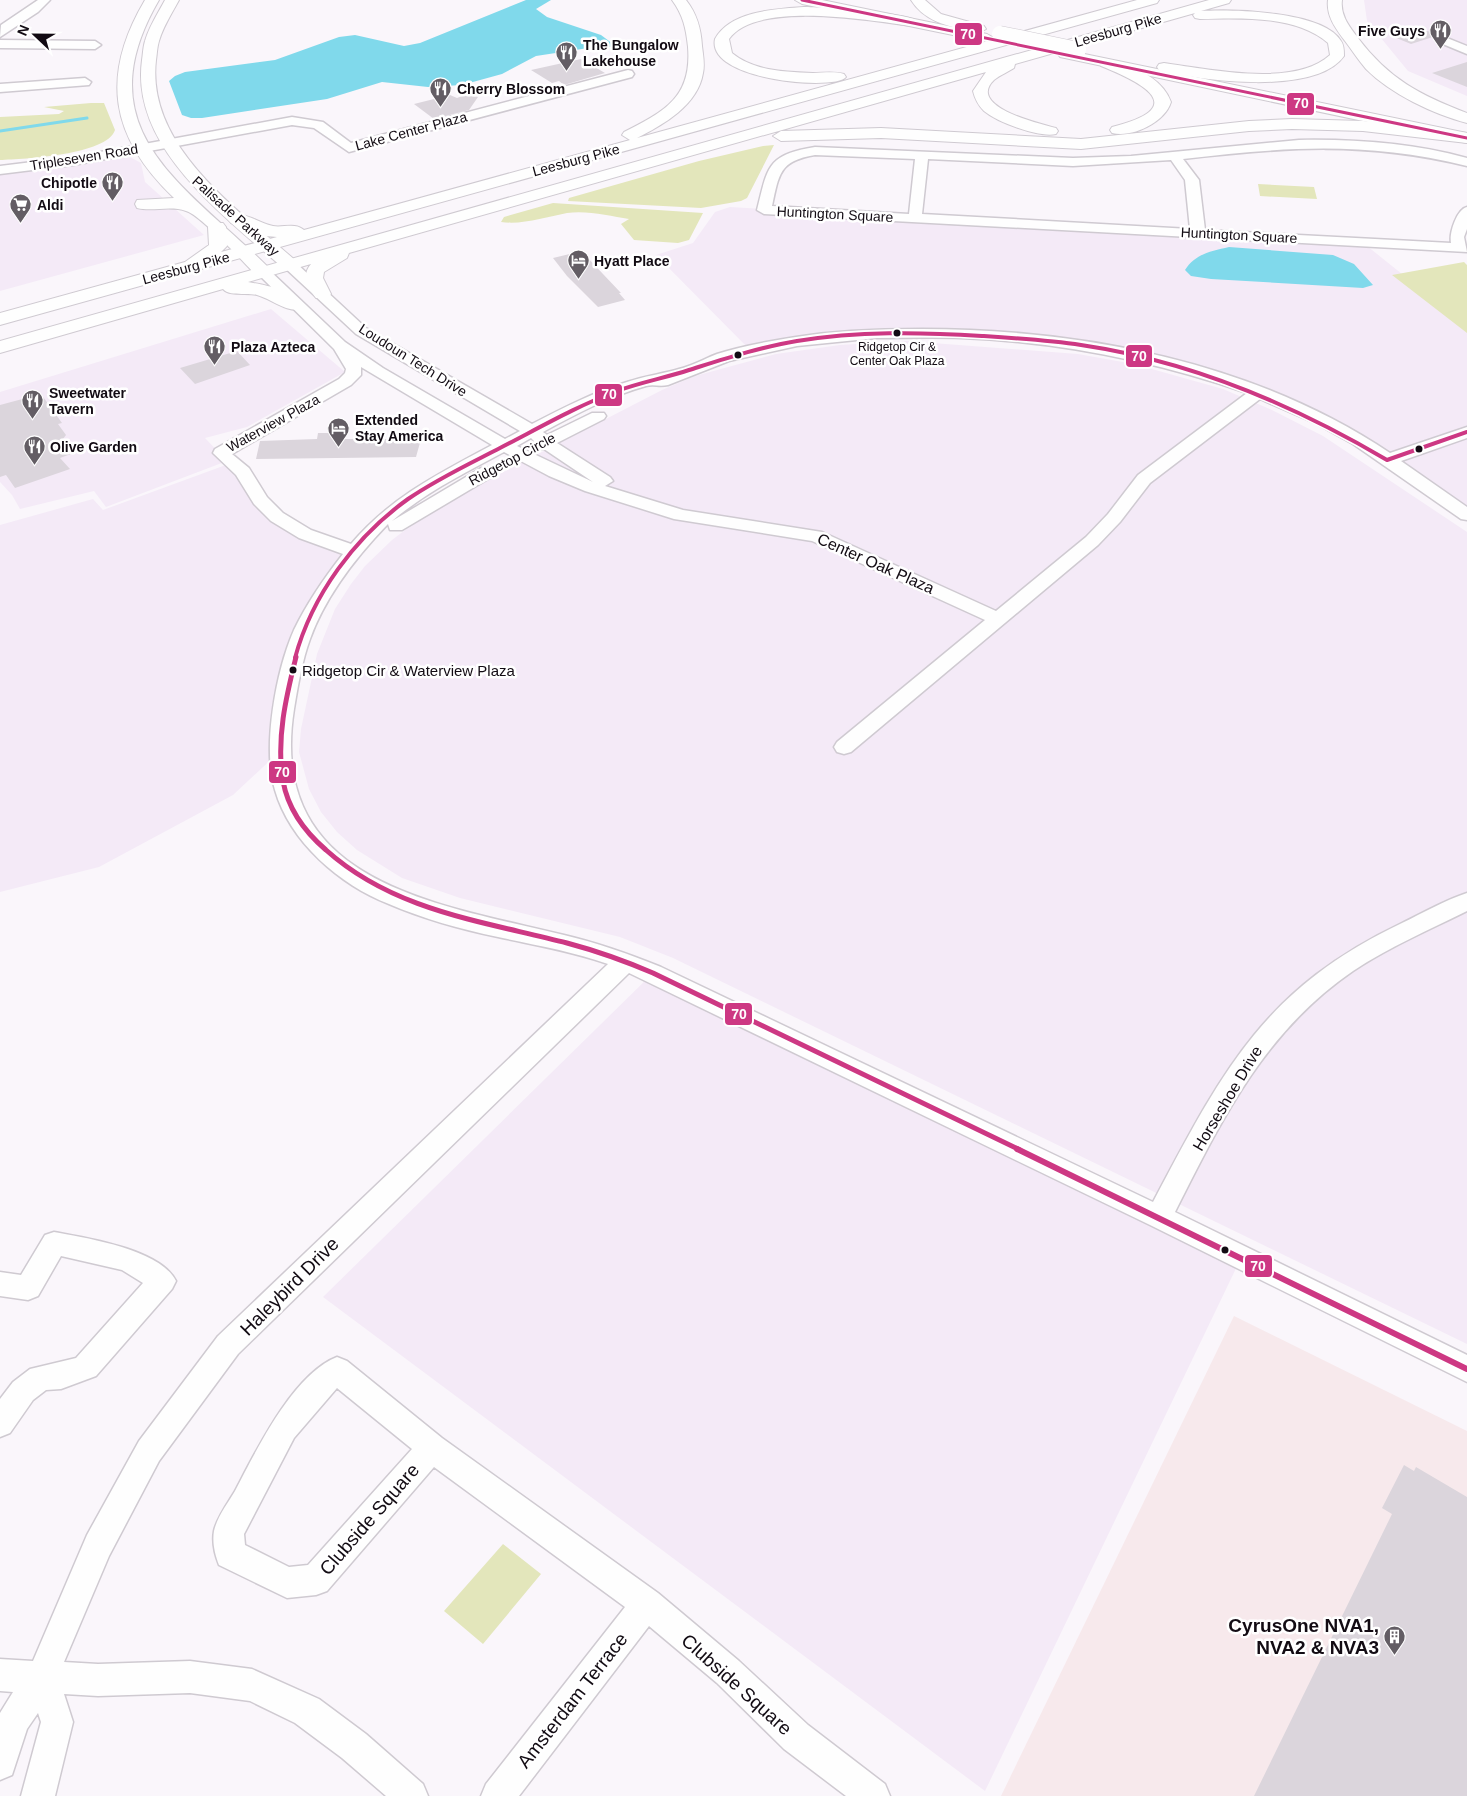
<svg xmlns="http://www.w3.org/2000/svg" width="1467" height="1796" viewBox="0 0 1467 1796" font-family="Arial,sans-serif">
	<style>
		.built { fill: #f4eaf7 }
		.industrial { fill: #f7e9ec }
		.green { fill: #e3e6bb }
		.water { fill: #80d9eb }
		.lines { fill: none; stroke-linecap: round; stroke-linejoin: round }
		.stream { stroke: #80d9eb; stroke-width: 3 }
		.building { fill: #dbd5dc }
		.minor-casing { stroke: #cfcad1; stroke-width: 3 }
		.major-casing { stroke: #cfcad1; stroke-width: 2 }
		.highway-casing { stroke: #cfcad1; stroke-width: 2 }
		.minor { fill: #fefefe; fill-rule: evenodd }
		.major { fill: #fefefe; fill-rule: evenodd }
		.highway { fill: #fefefe; fill-rule: evenodd }
		.major-bridge-casing { stroke: #cfcad1; stroke-width: 17; stroke-linecap: butt }
		.major-bridge { stroke: #fefefe; stroke-width: 16 }
		.bus-1-far3-casing { stroke: #fff; stroke-width: 5 }
		.bus-1-far2-casing { stroke: #fff; stroke-width: 7 }
		.bus-1-far1-casing { stroke: #fff; stroke-width: 9 }
		.bus-1-casing { stroke: #fff; stroke-width: 10 }
		.bus-1-far3 { stroke: #cd3883; stroke-width: 3 }
		.bus-1-far2 { stroke: #cd3883; stroke-width: 4 }
		.bus-1-far1 { stroke: #cd3883; stroke-width: 5 }
		.bus-1 { stroke: #cd3883; stroke-width: 6 }
		.bus-dot { fill: #120b13; stroke: #fff; stroke-width: 2 }
		.labels { text-anchor: middle; stroke-width: 5; stroke-linejoin: round; paint-order: stroke }
		.far-bus-label { font-size: 12px; fill: #120b13; stroke: #fff }
		.far-street-label { font-size: 14px; fill: #120b13; stroke: #fff }
		.far-poi-label { font-size: 14px; font-weight: bold; fill: #120b13; stroke: #fff; text-anchor: start }
		.bus-label { font-size: 15px; fill: #120b13; stroke: #fff; text-anchor: start }
		.street-label { font-size: 16px; fill: #120b13; stroke: #fff }
		.near-street-label { font-size: 19px; fill: #120b13; stroke: #fff }
		.near-poi-label { font-size: 19px; font-weight: bold; fill: #120b13; stroke: #fff; text-anchor: end }
		.line-badge { stroke: #fff; stroke-width: 2 }
		.badge-label { font-size: 14px; text-anchor: middle; font-weight: bold; fill: #fff }
	</style>
	<rect width="100%" height="100%" fill="#faf6fb"/>
	<path class="built" d="M1364,0H1467V96L1408,71L1367,21Z
		M122,156L130,157L141,163L145,182L204,235L0,291V173Z
		M730,207L1362,242L1467,326V515L1343,431L1216,376L1046,342L886,334L751,351L656,255L693,243L715,212Z
		M271,309L345,372L247,427L205,438L227,461L106,507L94,491L20,509L12,495L0,482V392Z
		M906,341L1078,354L1134,364L1223,389L1272,410L1323,436L1467,532V1344L673,958L620,937L460,898L402,878L357,850L337,832L321,812L309,789L299,752L301,729L317,654L335,609L351,584L365,566L392,540L417,521L480,484L662,390L695,376L776,354L840,345Z
		M234,462L268,509L355,552L305,629L278,753L233,795L99,867L0,892V525L93,499L103,510Z
		M653,973L1241,1258L985,1791L323,1297Z"/>
	<path class="industrial" d="M1234,1316L1467,1431V1796H1001Z"/>
	<path class="green" d="M91,103H104L115,130C107,155 24,159 0,160V117L59,114L64,111L44,107Z
		M774,145L747,198L741,201L701,208L568,201L569,198L699,161L763,146Z
		M1258,184L1314,187L1317,199L1260,196Z
		M553,203L703,213L689,240L678,243L634,240L621,224L629,219C610,216 587,210 567,213C546,217 523,225 501,222L504,217Z
		M1464,262L1467,265V333L1392,275Z
		M503,1544L541,1574L483,1644L444,1611Z"/>
	<path class="water" d="M526,0H551L536,9L547,17L601,35L617,47H595L536,56L502,74L462,85L428,87L382,82L327,99L202,118H191L182,115L169,81L175,76L185,72L275,60L339,37L355,35L404,46L420,43Z
		M1229,247L1333,255L1354,264L1373,285L1363,288L1211,279L1191,276L1185,270C1195,254 1211,251 1229,247Z"/>
	<g class="lines">
		<path class="stream" d="M0,131L87,118"/>
	</g>
	<path class="building" d="M1416,27L1439,35L1411,44L1389,35Z
		M581,59L605,73L564,85L559,81L552,83L531,70Z
		M1467,62V87L1432,73Z
		M450,95L457,98L465,95L478,97L469,110L434,119L414,104Z
		M578,252L581,256L585,255L621,293H619L625,300L598,307L567,276L553,258Z
		M237,351L250,365L195,384L180,368Z
		M41,394L62,423L58,424L66,435L60,443L71,454L60,458L70,469L15,488L6,475L0,477V405Z
		M318,433H336L335,439H421L416,457L256,459L260,441L317,439Z
		M1404,1465L1414,1471L1416,1467L1467,1497V1796H1254L1392,1514L1382,1508Z"/>
	<g class="lines">
		<defs>
			<path id="minor" d="M38,0H50L38,12L0,37L1,25Z
				M1442,36L1467,46V54L1438,42L1436,40Z
				M0,40L95,41L101,45L95,49L0,48Z
				M628,70L632,71L634,74L632,77L349,152L314,128L292,125L73,165L0,174V166L73,157L292,117L323,122L351,143Z
				M85,78L91,82L89,85L0,92V84Z
				M1299,140C1356,139 1412,143 1467,158V166C1365,141 1286,147 1183,159L1199,180L1205,230L1451,243C1449,233 1457,209 1467,207V229L1464,237L1467,252L764,214L757,210C768,166 767,155 815,147L1073,158L1131,156ZM815,155L915,159L909,214L772,206C779,174 779,161 815,155ZM928,159L1073,166L1171,160L1185,180L1190,229L922,214Z
				M290,261L295,262L366,328L532,424C563,408 594,392 627,382C644,376 662,374 679,369C692,366 704,359 717,354C741,346 770,341 796,337C837,330 880,329 922,329C1082,329 1255,362 1390,453L1467,427V438L1401,461L1467,507V520L1461,519L1353,444L1317,424L1260,399L1150,483L1120,522L1098,545L851,752L844,754L837,752L834,747L837,742L985,620L812,541L674,519L585,491L549,476L504,452C465,473 426,492 392,521L481,468H493L496,472L493,476L402,530H390L388,524C357,556 326,595 310,639C302,661 298,685 294,709C266,884 438,904 564,935C598,943 629,954 661,967L1153,1202C1222,1072 1263,989 1402,923C1423,913 1445,900 1467,893V911C1429,930 1389,947 1353,971C1264,1032 1222,1119 1175,1212L1467,1355V1382L1150,1225L629,973L238,1354L159,1461L109,1556L64,1662L98,1664L190,1661L252,1669L319,1699L366,1734L423,1784L428,1796H386L342,1758L295,1723L250,1701L190,1693L98,1696L64,1694L73,1722L55,1796H21L41,1722L38,1713L27,1729L12,1775L0,1780V1713L13,1692L0,1691V1659L33,1661L87,1535L139,1441L218,1336L608,964C572,951 534,945 498,937C460,929 424,919 389,904C340,885 290,842 275,790C262,747 276,671 294,630C307,603 325,577 343,554L299,538L271,521L254,504L236,475L213,453L215,449L339,379L345,373L346,369L334,349L256,272L258,269H268L345,342L383,368L505,439L520,431L356,334L285,268L283,265L285,262ZM877,338C905,338 933,337 961,338C1059,342 1154,361 1247,393L1138,475L1108,514L1086,537L996,611L822,532L683,510L605,486L613,481L610,477L557,443L604,419L606,416L604,413H592L547,435L543,432C576,414 610,396 646,386C654,384 659,387 668,385L729,361L797,346ZM361,367L492,445C438,474 391,497 351,544L311,530L283,513L267,497L249,468L232,454L351,385L361,375ZM531,438L534,441L529,446L531,450L544,449L593,482L517,446Z
				M54,1232C86,1238 160,1249 176,1281L172,1289L96,1376L61,1389L46,1390L33,1400L10,1433L0,1437V1399L13,1382L30,1369L76,1358L143,1283L122,1270L61,1256L38,1296L28,1300L0,1296V1272L21,1275L45,1235Z
				M337,1357L347,1361L442,1438L658,1593L739,1661L808,1725L885,1784L890,1796H846L784,1749L717,1683L649,1626L519,1796H481L486,1784L625,1607L434,1467L327,1591L316,1595L287,1598L219,1565C215,1555 212,1542 214,1531C217,1517 228,1503 235,1491C256,1451 293,1374 337,1357ZM337,1388L412,1449L308,1565L289,1567L245,1545L244,1534L294,1438Z"/>
			<path id="major" d="M145,0H159C82,132 186,185 269,268L272,272L269,276H257C244,263 201,215 186,211C170,205 153,212 137,208L135,204L137,200L174,198C110,137 100,76 145,0Z
				M165,0H179C172,13 163,27 159,41C157,47 157,54 156,60C146,147 239,210 296,261L299,265L296,269H284C225,216 130,148 142,60C143,54 143,47 145,41C149,27 158,13 165,0Z
				M795,0H822L987,34L994,38L987,42L802,4Z
				M1065,50L1467,133V143L1060,57L1058,54Z"/>
			<path id="highway" d="M672,0H686C697,14 701,28 702,46C703,55 705,64 703,73C698,105 663,125 637,138L1137,0H1159L1157,3L0,325V313L185,262L209,245L208,227L211,223H223L226,227L227,246L221,252L277,237L266,236L231,223L228,219L231,215C246,212 259,223 273,226C283,228 295,222 304,230L630,140L622,135L624,132C665,111 692,97 688,47C686,28 683,15 672,0Z
				M911,0H925L941,14L984,26L986,29L979,33C953,27 926,24 911,0Z
				M1209,0H1231L1229,3L1201,11C1232,9 1324,11 1341,41C1344,45 1344,51 1344,56C1316,96 1201,81 1159,70L1157,67L1159,64L1164,63C1209,69 1294,88 1330,55L1328,43C1296,15 1240,18 1200,19L1195,18L1193,15L1195,13L1015,64L1014,68C1008,72 1000,75 994,80C966,107 1041,124 1056,128L1058,131L1056,134C1039,138 997,122 984,111C978,105 975,99 973,91L986,72L349,253L347,258L324,272L323,278L331,294L328,298H316C308,287 301,275 311,264L248,282C264,285 294,290 304,305L302,309C286,313 272,299 257,295C247,292 230,297 223,289L0,353V341Z
				M1328,0H1342C1340,15 1349,26 1358,38C1389,79 1420,95 1467,113V123C1433,114 1391,94 1366,69C1358,60 1352,50 1345,41C1336,29 1326,16 1328,0Z
				M804,7C821,7 912,13 919,22L912,26C871,21 756,0 729,39L732,53C754,71 785,72 813,73C823,73 834,71 844,74L846,77C837,91 706,81 715,39C730,11 775,9 804,7Z
				M1106,59C1130,65 1162,76 1171,102C1165,122 1133,138 1112,133L1110,130L1112,127C1189,108 1146,84 1101,66L1099,63Z
				M1292,119L1363,121L1467,133V143L1363,131L1292,129L1249,131L1081,149L881,138L781,141L773,136L781,131L881,128L1081,139L1249,121Z"/>
		</defs>
		<use href="#minor" class="minor-casing"/>
		<use href="#major" class="major-casing"/>
		<use href="#highway" class="highway-casing"/>
		<use href="#minor" class="minor"/>
		<use href="#major" class="major"/>
		<use href="#highway" class="highway"/>
		<defs>
			<path id="major-bridge" d="M1000,34L1078,50"/>
		</defs>
		<use href="#major-bridge" class="major-bridge-casing"/>
		<use href="#major-bridge" class="major-bridge"/>
		<defs>
			<path id="bus-1-far3" d="M802,0L1467,138"/>
			<path id="bus-1-far2" d="M1387,460L1467,432
				M295,658C312,595 355,537 408,499C437,479 469,464 500,448C539,428 577,406 617,391C641,382 665,378 689,370C724,359 760,347 797,341C858,331 920,332 982,336C1015,338 1049,340 1081,345C1191,361 1292,404 1387,460"/>
			<path id="bus-1-far1" d="M296,657C286,697 276,739 283,781C288,809 305,832 326,850C394,911 482,921 567,943C597,951 625,961 653,973L1020,1150"/>
			<path id="bus-1" d="M1017,1149L1467,1369"/>
		</defs>
		<use href="#bus-1-far3" class="bus-1-far3-casing"/>
		<use href="#bus-1-far2" class="bus-1-far2-casing"/>
		<use href="#bus-1-far1" class="bus-1-far1-casing"/>
		<use href="#bus-1" class="bus-1-casing"/>
		<use href="#bus-1-far3" class="bus-1-far3"/>
		<use href="#bus-1-far2" class="bus-1-far2"/>
		<use href="#bus-1-far1" class="bus-1-far1"/>
		<use href="#bus-1" class="bus-1"/>
	</g>
	<defs>
		<symbol id="restaurant-pin" viewBox="-11 -11 22 30"><path d="M0 17L-7.5 6A9.5 9.5 0 1 1 7.5 6Z" fill="#635d64" stroke="#fff"/><path d="M-5-6h1v4h1v-4h1v4h1v-4h1v5L-1.5 .5V6h-2V.5L-5-1ZM5-6V6H3V1.5H1.5Q1.5-4 5-6Z" fill="#fff"/></symbol>
		<symbol id="supermarket-pin" viewBox="-11 -11 22 30"><path d="M0 17L-7.5 6A9.5 9.5 0 1 1 7.5 6Z" fill="#635d64" stroke="#fff"/><path d="M-6-5.5h2.5l.6 2H6L4.5 2H-2.5L-4.4-4H-6ZM-1.5 3.2a1.3 1.3 0 1 0 .1 0ZM3 3.2a1.3 1.3 0 1 0 .1 0Z" fill="#fff"/></symbol>
		<symbol id="hotel-pin" viewBox="-11 -11 22 30"><path d="M0 17L-7.5 6A9.5 9.5 0 1 1 7.5 6Z" fill="#635d64" stroke="#fff"/><path d="M-6-4.5h1.5V1H6V5H4.5V3h-9V5H-6ZM-4 0a1.8 1.8 0 1 1 3.6 0ZM.5 0V-2.5h3Q6-2.5 6 0Z" fill="#fff"/></symbol>
		<symbol id="building-pin" viewBox="-11 -11 22 30"><path d="M0 17L-7.5 6A9.5 9.5 0 1 1 7.5 6Z" fill="#635d64" stroke="#fff"/><path d="M-4-6H4V6H1V3H-1V6H-4ZM-2.5-4.3h1.7v1.8h-1.7ZM.8-4.3h1.7v1.8H.8ZM-2.5-1h1.7V.8h-1.7ZM.8-1h1.7V.8H.8Z" fill="#fff"/></symbol>
	</defs>
	<g fill-rule="evenodd">
		<use href="#restaurant-pin" x="1428" y="18" width="25" height="34"/>
		<use href="#restaurant-pin" x="554" y="40" width="25" height="34"/>
		<use href="#restaurant-pin" x="428" y="76" width="25" height="34"/>
		<use href="#restaurant-pin" x="100" y="170" width="25" height="34"/>
		<use href="#supermarket-pin" x="8" y="192" width="25" height="34"/>
		<use href="#hotel-pin" x="566" y="248" width="25" height="34"/>
		<use href="#restaurant-pin" x="202" y="334" width="25" height="34"/>
		<use href="#restaurant-pin" x="20" y="388" width="25" height="34"/>
		<use href="#hotel-pin" x="326" y="416" width="25" height="34"/>
		<use href="#restaurant-pin" x="22" y="434" width="25" height="34"/>
		<use href="#building-pin" x="1382" y="1624" width="25" height="34"/>
	</g>
	<g class="bus-dot">
		<circle cx="897" cy="333" r="4.5"/>
		<circle cx="738" cy="355" r="4.5"/>
		<circle cx="1419" cy="449" r="4.5"/>
		<circle cx="293" cy="670" r="4.5"/>
		<circle cx="1225" cy="1250" r="4.5"/>
	</g>
	<g class="labels">
		<g class="far-bus-label">
			<text x="897" y="351">Ridgetop Cir &amp;<tspan x="897" dy="14">Center Oak Plaza</tspan></text>
		</g>
		<g class="far-street-label">
			<text transform="translate(1118 30) rotate(-16)" y="5">Leesburg Pike</text>
			<text transform="translate(411 131) rotate(-15)" y="5">Lake Center Plaza</text>
			<text transform="translate(84 157) rotate(-9)" y="5">Tripleseven Road</text>
			<text transform="translate(576 160) rotate(-15)" y="5">Leesburg Pike</text>
			<text transform="translate(835 214) rotate(3)" y="5">Huntington Square</text>
			<text transform="translate(236 216) rotate(42)" y="5">Palisade Parkway</text>
			<text transform="translate(1239 235) rotate(3)" y="5">Huntington Square</text>
			<text transform="translate(186 268) rotate(-15)" y="5">Leesburg Pike</text>
			<text transform="translate(413 360) rotate(32)" y="5">Loudoun Tech Drive</text>
			<text transform="translate(273 423) rotate(-29)" y="5">Waterview Plaza</text>
			<text transform="translate(512 459) rotate(-28)" y="5">Ridgetop Circle</text>
		</g>
		<g class="far-poi-label">
			<text x="1425" y="36" text-anchor="end">Five Guys</text>
			<text x="583" y="50">The Bungalow<tspan x="583" dy="16">Lakehouse</tspan></text>
			<text x="457" y="94">Cherry Blossom</text>
			<text x="97" y="188" text-anchor="end">Chipotle</text>
			<text x="37" y="210">Aldi</text>
			<text x="594" y="266">Hyatt Place</text>
			<text x="231" y="352">Plaza Azteca</text>
			<text x="49" y="398">Sweetwater<tspan x="49" dy="16">Tavern</tspan></text>
			<text x="355" y="425">Extended<tspan x="355" dy="16">Stay America</tspan></text>
			<text x="50" y="452">Olive Garden</text>
		</g>
		<g class="bus-label">
			<text x="302" y="676">Ridgetop Cir &amp; Waterview Plaza</text>
		</g>
		<g class="street-label">
			<text transform="translate(876 563) rotate(24)" y="6">Center Oak Plaza</text>
			<text transform="translate(1227 1098) rotate(-59)" y="6">Horseshoe Drive</text>
		</g>
		<g class="near-street-label">
			<text transform="translate(289 1286) rotate(-45)" y="7">Haleybird Drive</text>
			<text transform="translate(369 1519) rotate(-49)" y="7">Clubside Square</text>
			<text transform="translate(737 1684) rotate(42)" y="7">Clubside Square</text>
			<text transform="translate(572 1700) rotate(-52)" y="7">Amsterdam Terrace</text>
		</g>
		<g class="near-poi-label">
			<text x="1379" y="1632">CyrusOne NVA1,<tspan x="1379" dy="22">NVA2 &amp; NVA3</tspan></text>
		</g>
	</g>
	<g class="line-badge">
		<rect x="954" y="22" width="29" height="24" rx="5" fill="#cd3883"/>
		<rect x="1286" y="92" width="29" height="24" rx="5" fill="#cd3883"/>
		<rect x="1125" y="344" width="28" height="24" rx="5" fill="#cd3883"/>
		<rect x="594" y="383" width="29" height="24" rx="5" fill="#cd3883"/>
		<rect x="268" y="760" width="29" height="24" rx="5" fill="#cd3883"/>
		<rect x="724" y="1002" width="29" height="24" rx="5" fill="#cd3883"/>
		<rect x="1244" y="1254" width="29" height="24" rx="5" fill="#cd3883"/>
	</g>
	<g class="badge-label">
		<text x="968" y="39">70</text>
		<text x="1301" y="108">70</text>
		<text x="1139" y="361">70</text>
		<text x="609" y="399">70</text>
		<text x="282" y="777">70</text>
		<text x="739" y="1019">70</text>
		<text x="1258" y="1271">70</text>
	</g>
	<g transform="translate(35 35) rotate(292)" stroke="#ffffff" stroke-width="4" paint-order="stroke">
	<path d="M0-4L9 19L0 12L-9 19Z" fill="#120b13"/>
	<text y="-8" font-size="14" font-weight="bold" text-anchor="middle" fill="#120b13">N</text>
	</g>
</svg>
